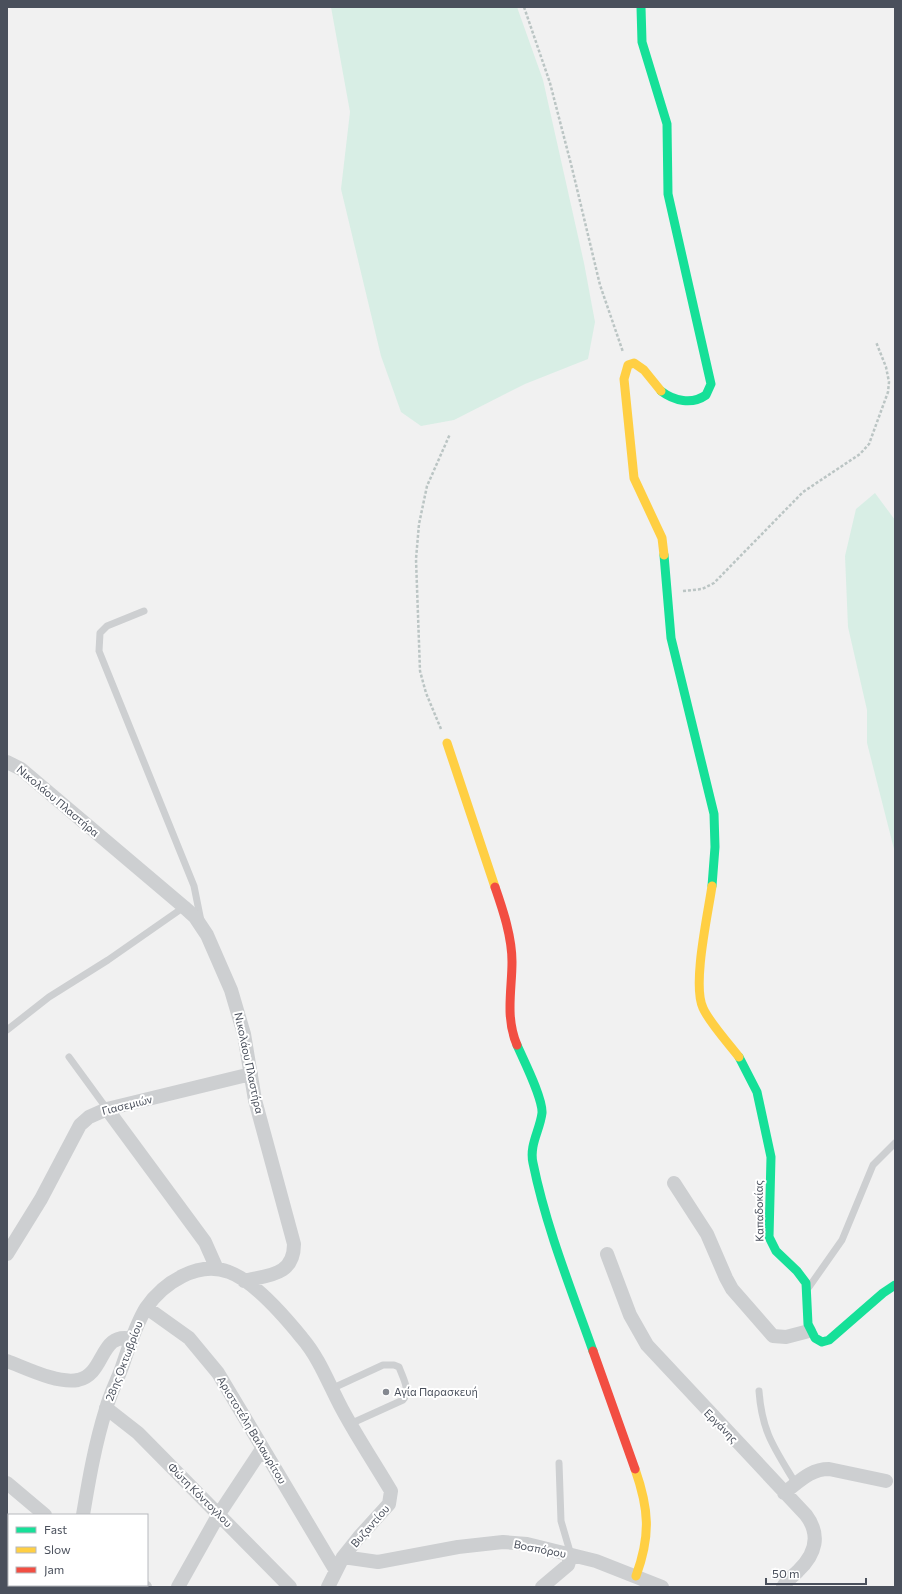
<svg xmlns="http://www.w3.org/2000/svg" width="902" height="1594" viewBox="0 0 902 1594" font-family="Commissioner,sans-serif">
	<style>
		.green { fill: #d8eee5 }
		.lines { fill: none; stroke-linecap: round; stroke-linejoin: round }
		.path { stroke: #bbc5c4; stroke-width: 2.5; stroke-dasharray: 3 2; stroke-linecap: butt }
		.lane { stroke: #cdcfd1; stroke-width: 7 }
		.street { stroke: #cdcfd1; stroke-width: 14 }
		.fast { stroke: #16e098; stroke-width: 9 }
		.slow { stroke: #ffcf43; stroke-width: 9 }
		.jam { stroke: #f24e42; stroke-width: 9 }
		.poi-dot { fill: #848890; stroke: #fff; stroke-width: 1.5 }
		.labels { text-anchor: middle; stroke-width: 4; stroke-linejoin: round; paint-order: stroke }
		.street-label { font-size: 11px; fill: #4a505c; stroke: #fff }
		.poi-label { font-size: 11px; fill: #4a505c; stroke: #fff; text-anchor: start }
	</style>
	<rect width="100%" height="100%" fill="#f1f1f1"/>
	<path class="green" d="M331,7H517L543,80L584,263L595,322L588,359L525,384L454,420L421,426L401,412L381,356L341,189L350,112Z
		M875,493L895,520V853L867,743V710L848,627L845,556L856,509Z"/>
	<g class="lines">
		<path class="path" d="M524,7L550,83L572,168L600,285L623,352
			M683,591L702,589L714,583L803,492L860,454L869,444L888,392L889,382L886,367L876,342
			M441,729L426,693L420,671L416,559L419,524L427,486L450,434"/>
		<path class="lane" d="M144,611L107,626L100,633L99,651L194,886L201,921
			M7,1030L49,997L108,960L184,907
			M69,1057L107,1109
			M809,1287L842,1240L873,1165L895,1143
			M331,1389L383,1365H394L399,1367C403,1378 411,1391 403,1400L350,1424
			M759,1391C762,1433 775,1449 796,1484
			M559,1463L561,1521L571,1555"/>
		<path class="street" d="M7,762L21,769L184,907L195,917L207,935L231,990L244,1034L255,1100L294,1244C294,1276 268,1275 244,1281
			M107,1109L205,1242L217,1269
			M674,1183L707,1234L726,1278L732,1289L773,1336L786,1337L809,1331
			M7,1254L41,1199L80,1125L89,1117L107,1109L251,1074
			M607,1254L630,1315L647,1345L806,1515C821,1535 816,1554 798,1571C793,1576 786,1581 783,1587
			M147,1308L189,1338L218,1373L336,1571
			M7,1361C26,1368 57,1384 78,1380C106,1374 99,1331 132,1339
			M106,1408L138,1433L290,1587
			M7,1483L45,1515
			M784,1493C799,1482 810,1469 829,1469L886,1481
			M83,1515C89,1479 95,1444 106,1409C110,1394 117,1381 122,1367C129,1347 135,1326 146,1308C163,1283 198,1260 229,1272C254,1281 285,1317 302,1338C320,1359 329,1385 342,1409C357,1437 375,1464 391,1491L389,1504L359,1537L343,1557L328,1587
			M7,1555L9,1556
			M343,1557L378,1562L458,1547L503,1542L527,1544L596,1561L662,1587
			M66,1585L70,1587
			M141,1585L145,1587
			M178,1587L219,1514L262,1449
			M542,1587L568,1565L571,1555"/>
		<path class="fast" d="M641,7L642,42L667,124L668,194L711,384L706,395C692,405 674,401 661,391
			M664,555L671,638L714,814L715,847L712,886
			M517,1045C523,1059 543,1098 542,1113C540,1130 529,1145 533,1163C546,1227 571,1289 593,1351
			M739,1057L757,1092L771,1157L769,1237L776,1251L797,1271L806,1283L808,1324L815,1338L822,1342L829,1340L883,1293L895,1285"/>
		<path class="slow" d="M661,391L644,370L634,363L628,365L624,379L634,478L662,538L664,555
			M447,743L495,887
			M712,886C708,914 692,985 703,1008C709,1022 729,1044 739,1057
			M635,1469C649,1509 651,1535 636,1576"/>
		<path class="jam" d="M495,887C503,910 512,937 512,962C512,990 505,1017 517,1045
			M593,1351L635,1469"/>
	</g>
	<circle class="poi-dot" cx="386" cy="1392" r="4"/>
	<g class="labels">
		<g class="street-label">
			<text transform="translate(58 801) rotate(40)" y="4">Νικολάου Πλαστήρα</text>
			<text transform="translate(249 1063) rotate(78)" y="4">Νικολάου Πλαστήρα</text>
			<text transform="translate(127 1105) rotate(-14)" y="4">Γιασεμιών</text>
			<text transform="translate(759 1211) rotate(-91)" y="4">Καπαδοκίας</text>
			<text transform="translate(124 1361) rotate(-69)" y="4">28ης Οκτωβρίου</text>
			<text transform="translate(721 1426) rotate(45)" y="4">Εργάνης</text>
			<text transform="translate(252 1430) rotate(59)" y="4">Αριστοτέλη Βαλαωρίτου</text>
			<text transform="translate(200 1495) rotate(45)" y="4">Φώτη Κόντογλου</text>
			<text transform="translate(370 1526) rotate(-49)" y="4">Βυζαντίου</text>
			<text transform="translate(540 1549) rotate(11)" y="4">Βοσπόρου</text>
		</g>
		<g class="poi-label">
			<text x="394" y="1396">Αγία Παρασκευή</text>
		</g>
	</g>
	<rect width="902" height="1594" fill="none" stroke="#4a505c" stroke-width="16"/>
	<rect x="8" y="1514" width="140" height="72" fill="#ffffff" stroke="#b7b9be"/>
	<rect x="16" y="1527" width="20" height="6" fill="#16e098" stroke="#b7b9be"/>
	<text x="44" y="1534" font-size="12" fill="#4a505c">Fast</text>
	<rect x="16" y="1547" width="20" height="6" fill="#ffcf43" stroke="#b7b9be"/>
	<text x="44" y="1554" font-size="12" fill="#4a505c">Slow</text>
	<rect x="16" y="1567" width="20" height="6" fill="#f24e42" stroke="#b7b9be"/>
	<text x="44" y="1574" font-size="12" fill="#4a505c">Jam</text>
	<path d="M766 1578v6h100v-6" fill="none" stroke="#4a505c" stroke-width="2"/>
	<text x="772" y="1578" font-size="12" fill="#4a505c" stroke="#ffffff" stroke-width="3" paint-order="stroke">50 m</text>
</svg>
